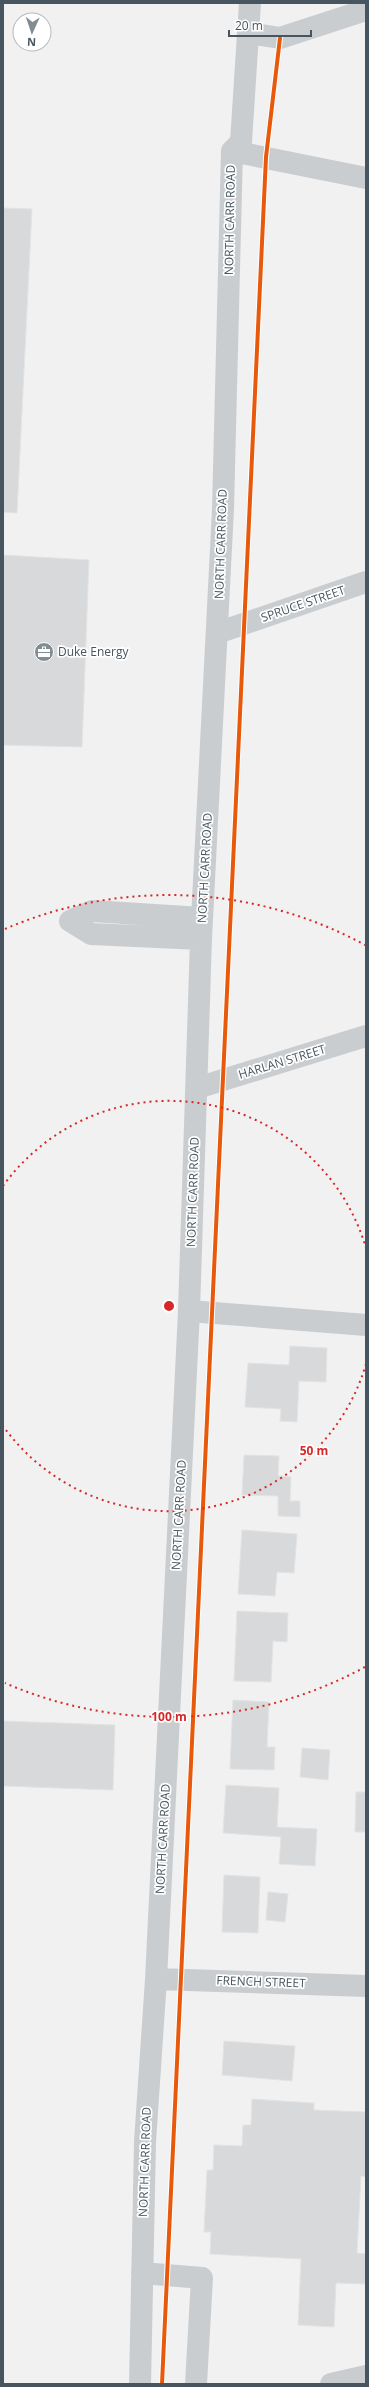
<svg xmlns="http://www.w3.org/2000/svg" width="369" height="2387" viewBox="0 0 369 2387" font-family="'Open Sans',sans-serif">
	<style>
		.building { fill: #d8d9da; stroke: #e3e3e4 }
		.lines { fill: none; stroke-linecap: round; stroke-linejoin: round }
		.minor { stroke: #cacdd0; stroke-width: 22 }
		.cycleway-casing { stroke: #fff; stroke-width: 6 }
		.cycleway { stroke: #e8590c; stroke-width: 4 }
		.ring { fill: none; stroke: #d62828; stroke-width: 2; stroke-dasharray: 2 4 }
		.labels { text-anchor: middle; stroke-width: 3.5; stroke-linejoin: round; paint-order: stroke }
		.street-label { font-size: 12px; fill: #465560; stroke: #fff }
		.poi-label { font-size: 12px; fill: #465560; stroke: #fff; text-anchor: start }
		.centre { fill: #d62828; stroke: #fff; stroke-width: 2 }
		.ring-label { font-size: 12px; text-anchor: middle; font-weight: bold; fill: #d62828; stroke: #fff; stroke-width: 3.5; stroke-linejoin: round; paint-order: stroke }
	</style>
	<rect width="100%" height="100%" fill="#f2f1f1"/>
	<path class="building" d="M3,208L32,209L17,513L3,512Z
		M3,555L89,560L82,747L3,745Z
		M290,1346L327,1348L326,1382L299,1381L297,1422L280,1421L281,1409L245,1407L248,1363L289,1365Z
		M244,1455L279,1456L278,1476L291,1477L290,1501H300V1517L278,1516V1496L242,1495Z
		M242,1530L297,1534L294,1573L277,1572L275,1596L238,1594Z
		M237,1611L288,1613L287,1642L273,1641L271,1682L234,1681Z
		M233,1700L269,1702L267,1747H275L274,1770L230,1769Z
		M3,1721L115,1725L113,1790L3,1786Z
		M302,1748L330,1750L328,1780L300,1777Z
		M226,1785L279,1788L277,1827L317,1829L315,1866L279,1864L281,1837L223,1833Z
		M356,1792H366V1832H355Z
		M224,1875L260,1877L258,1933L222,1932Z
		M268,1892L288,1894L285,1922L266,1920Z
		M224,2041L295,2046L292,2081L222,2075Z
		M252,2099L314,2103V2110L366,2112V2177L361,2176L357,2253L366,2254V2284L336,2283L334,2327L298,2325L301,2259L210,2254L211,2232H204L207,2170H213L214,2145L242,2146L243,2125H251Z"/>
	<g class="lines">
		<path class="minor" d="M249,33L280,38L366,10
			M232,151L366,178
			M217,633L366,582
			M201,939L91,934L70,921L92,911L202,918
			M197,1088L366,1036
			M189,1311L366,1325
			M156,1979L366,1986
			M142,2273L202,2278L196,2384
			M140,2384L145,2142L156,1979L189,1311L201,939L223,509L232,151L241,142L250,3
			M331,2384L366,2376"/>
		<defs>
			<path id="cycleway" d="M162,2384L266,157L280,38"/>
		</defs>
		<use href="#cycleway" class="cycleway-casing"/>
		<use href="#cycleway" class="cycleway"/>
	</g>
	<g class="ring">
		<path d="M366 1364A205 205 0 0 1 3 1426M3 1186A205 205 0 0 1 366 1248"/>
		<path d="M365 1667A411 411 0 0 1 5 1683M5 929A411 411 0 0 1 365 945"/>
	</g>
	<defs>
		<symbol id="office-disc" viewBox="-11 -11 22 22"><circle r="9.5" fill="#828c93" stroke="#fff"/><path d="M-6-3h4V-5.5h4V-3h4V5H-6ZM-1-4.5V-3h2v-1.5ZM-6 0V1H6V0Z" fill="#fff"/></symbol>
	</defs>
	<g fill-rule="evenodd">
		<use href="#office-disc" x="33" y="641" width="22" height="22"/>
	</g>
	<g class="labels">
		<g class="street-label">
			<text transform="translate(230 220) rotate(-89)" y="4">NORTH CARR ROAD</text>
			<text transform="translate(221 544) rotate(-88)" y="4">NORTH CARR ROAD</text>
			<text transform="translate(303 604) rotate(-19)" y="4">SPRUCE STREET</text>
			<text transform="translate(205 868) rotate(-87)" y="4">NORTH CARR ROAD</text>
			<text transform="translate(282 1062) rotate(-17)" y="4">HARLAN STREET</text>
			<text transform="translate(193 1192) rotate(-88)" y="4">NORTH CARR ROAD</text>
			<text transform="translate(179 1515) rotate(-87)" y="4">NORTH CARR ROAD</text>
			<text transform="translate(163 1839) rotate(-87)" y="4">NORTH CARR ROAD</text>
			<text transform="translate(261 1982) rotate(2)" y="4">FRENCH STREET</text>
			<text transform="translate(145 2162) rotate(-88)" y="4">NORTH CARR ROAD</text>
		</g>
		<g class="poi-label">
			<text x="58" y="656">Duke Energy</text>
		</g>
	</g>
	<circle cx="169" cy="1306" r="6" class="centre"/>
	<g class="ring-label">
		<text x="314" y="1455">50 m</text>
		<text x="169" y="1721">100 m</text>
	</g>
	<rect width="369" height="2387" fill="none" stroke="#465560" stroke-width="8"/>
	<g transform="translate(32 32) rotate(183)"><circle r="19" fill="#ffffff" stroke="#b5bbbf"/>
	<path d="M0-3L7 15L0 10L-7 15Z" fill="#828c93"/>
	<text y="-6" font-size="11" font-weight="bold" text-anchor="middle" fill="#465560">N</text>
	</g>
	<path d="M229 30v6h82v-6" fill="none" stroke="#465560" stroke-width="2"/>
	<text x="235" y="30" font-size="12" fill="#465560" stroke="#ffffff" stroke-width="3" paint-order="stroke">20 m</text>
</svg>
